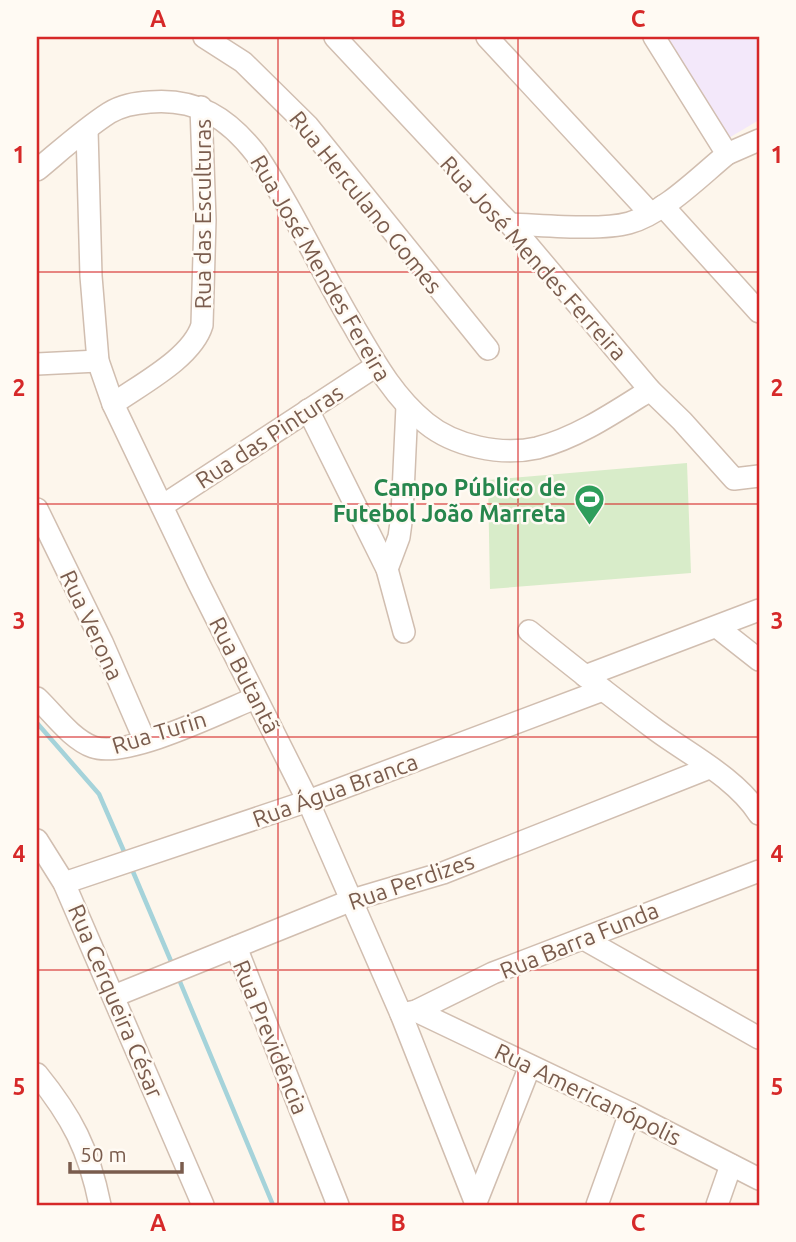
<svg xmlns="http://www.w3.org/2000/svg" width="796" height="1242" viewBox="0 0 796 1242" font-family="Ubuntu,sans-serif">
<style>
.education{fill:#f3e8fa}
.green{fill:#d8ecc9}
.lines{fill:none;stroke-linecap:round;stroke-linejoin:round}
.stream{stroke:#a5d3da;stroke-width:4.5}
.minor-casing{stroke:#d1beb0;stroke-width:24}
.minor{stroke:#fff;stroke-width:21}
.grid{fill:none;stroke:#d62828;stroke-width:2;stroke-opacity:0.55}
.labels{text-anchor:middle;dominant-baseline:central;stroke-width:5;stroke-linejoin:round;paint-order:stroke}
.street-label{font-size:23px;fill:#7a5c4d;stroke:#fffaf3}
.leisure-label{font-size:23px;font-weight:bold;fill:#27864d;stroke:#fffaf3;text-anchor:end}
.neatline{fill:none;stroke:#d62828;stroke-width:2.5}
.grid-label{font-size:23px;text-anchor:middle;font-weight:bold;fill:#d62828}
</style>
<rect width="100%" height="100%" fill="#fdf6ec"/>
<polygon class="education" points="659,37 759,37 759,120 722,142"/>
<polygon class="green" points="687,463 691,573 490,589 488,480"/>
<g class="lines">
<g class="stream">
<polyline points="37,723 99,794 126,856"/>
<polyline points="131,867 173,966"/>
<polyline points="178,977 273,1205"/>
</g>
<defs>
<g id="minor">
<polyline points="204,37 243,62 308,126 488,349"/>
<polyline points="335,37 510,224 650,390 682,421 734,479 759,476"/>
<polyline points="487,37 650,213"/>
<polyline points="87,130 91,276 98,361 113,404 198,582 308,801 401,1014 476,1204"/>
<polyline points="727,154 759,140"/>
<path d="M37,170C60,151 84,129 109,113C122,105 135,103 150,102C197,98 228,118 256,154C293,209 320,269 353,325C374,361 393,396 426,423C454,446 501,456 537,448C577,438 615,412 650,390"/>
<polyline points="663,206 759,312"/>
<path d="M510,224C542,225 600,231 629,223C664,213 699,177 727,154L654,37"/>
<polyline points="37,364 98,361"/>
<path d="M113,404C141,384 192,358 202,325L205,220L201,107"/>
<polyline points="308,410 387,569 404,632"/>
<polyline points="162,506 376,366"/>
<polyline points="37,509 102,642 145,741"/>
<polyline points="387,569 399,537 402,515 407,406"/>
<polyline points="717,627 759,660"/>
<path d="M529,631C571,665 613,698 656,730C690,755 736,778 759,814"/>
<polyline points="585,676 759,610"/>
<path d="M37,698C53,713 71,739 93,747C126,759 221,712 255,698"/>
<polyline points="37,840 64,883 203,1205"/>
<polyline points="64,883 308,801 603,690"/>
<polyline points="584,939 759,1038"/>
<polyline points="236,947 338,1205"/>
<polyline points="114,996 352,900 443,873 709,768"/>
<polyline points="416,1011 630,1113 759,1179"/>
<polyline points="401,1014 416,1011 493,973 759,871"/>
<path d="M37,1074C72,1117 89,1150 100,1205"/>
<polyline points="475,1205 530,1066"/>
<polyline points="597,1205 630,1113"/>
<polyline points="717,1205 731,1165"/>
</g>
</defs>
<use href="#minor" class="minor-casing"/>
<use href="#minor" class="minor"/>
</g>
<path class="grid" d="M278,37V1205M518,37V1205M37,272H759M37,504H759M37,737H759M37,970H759"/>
<defs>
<symbol id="stadium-pin" viewBox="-11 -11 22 30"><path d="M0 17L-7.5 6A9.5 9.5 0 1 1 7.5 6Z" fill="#2e9e5b" stroke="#fffaf3"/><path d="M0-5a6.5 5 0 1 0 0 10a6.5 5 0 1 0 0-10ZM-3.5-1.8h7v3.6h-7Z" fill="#fff"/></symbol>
</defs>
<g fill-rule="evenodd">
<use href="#stadium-pin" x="572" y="482" width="35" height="47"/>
</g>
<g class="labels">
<g class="street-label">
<text transform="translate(366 202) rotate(51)">Rua Herculano Gomes</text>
<text transform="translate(202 214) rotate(-90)">Rua das Esculturas</text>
<text transform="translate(534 258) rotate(48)">Rua José Mendes Ferreira</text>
<text transform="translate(321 268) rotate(60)">Rua José Mendes Fereira</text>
<text transform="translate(269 436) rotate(-33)">Rua das Pinturas</text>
<text transform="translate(92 625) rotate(65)">Rua Verona</text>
<text transform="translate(245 675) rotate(63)">Rua Butantã</text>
<text transform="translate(159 732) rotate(-17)">Rua Turin</text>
<text transform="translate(335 790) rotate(-20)">Rua Água Branca</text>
<text transform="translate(411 881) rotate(-19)">Rua Perdizes</text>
<text transform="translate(579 940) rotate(-22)">Rua Barra Funda</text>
<text transform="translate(116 1001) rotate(67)">Rua Cerqueira César</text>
<text transform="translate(271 1037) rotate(68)">Rua Previdência</text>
<text transform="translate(588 1094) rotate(26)">Rua Americanópolis</text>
</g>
<g class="leisure-label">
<text x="566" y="487">Campo Público de<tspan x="566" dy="26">Futebol João Marreta</tspan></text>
</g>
</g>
<rect width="796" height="1242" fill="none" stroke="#fffaf3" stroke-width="77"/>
<path d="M70 1162v10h112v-10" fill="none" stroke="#7a5c4d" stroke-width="3.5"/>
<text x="80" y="1162" font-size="21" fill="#7a5c4d" stroke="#fffaf3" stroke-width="5" paint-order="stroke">50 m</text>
<rect x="38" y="38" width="720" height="1166" class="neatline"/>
<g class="grid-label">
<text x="158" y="27">A</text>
<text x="398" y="27">B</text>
<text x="638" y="27">C</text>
<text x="19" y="163">1</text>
<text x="777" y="163">1</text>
<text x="19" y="396">2</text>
<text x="777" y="396">2</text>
<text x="19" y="629">3</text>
<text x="777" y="629">3</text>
<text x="19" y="862">4</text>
<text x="777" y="862">4</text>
<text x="19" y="1095">5</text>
<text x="777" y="1095">5</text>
<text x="158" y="1231">A</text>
<text x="398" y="1231">B</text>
<text x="638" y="1231">C</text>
</g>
</svg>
